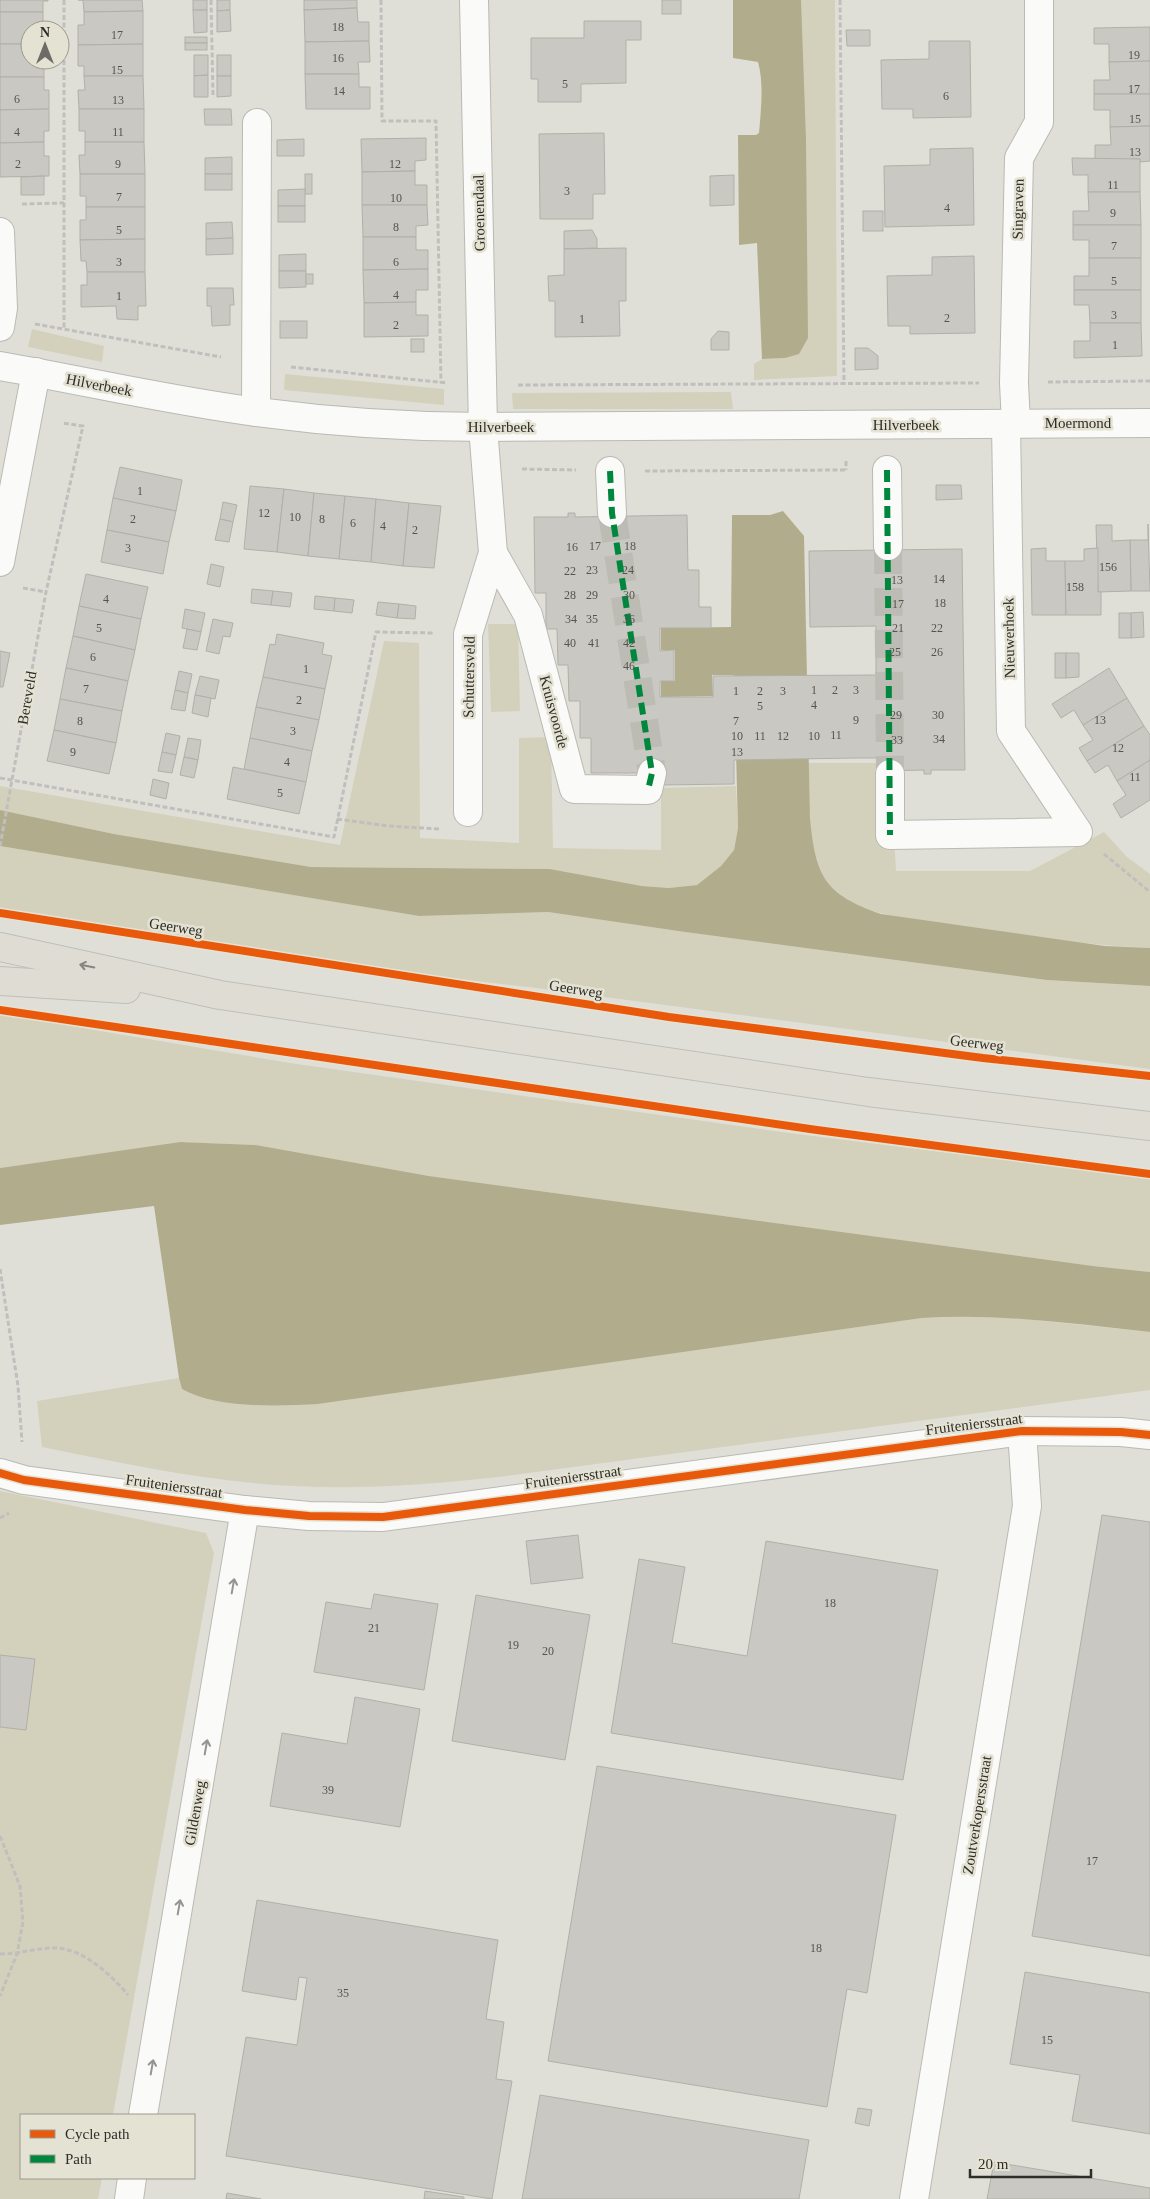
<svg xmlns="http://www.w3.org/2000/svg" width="1150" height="2199" viewBox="0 0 1150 2199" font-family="'Times New Roman',serif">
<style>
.green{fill:#d3d1bc}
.water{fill:#b1ad8c}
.building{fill:#c9c8c2;stroke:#b0b0a9}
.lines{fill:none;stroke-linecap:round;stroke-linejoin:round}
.minor-tunnel{stroke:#bcbbb4;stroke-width:28;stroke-dasharray:28 14;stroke-linecap:butt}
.minor-casing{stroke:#bab9b3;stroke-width:30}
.major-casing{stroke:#bebeba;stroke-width:30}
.path{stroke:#c0bfbd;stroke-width:3;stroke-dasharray:5 2.5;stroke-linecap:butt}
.minor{stroke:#fafaf9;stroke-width:28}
.major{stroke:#dfddd3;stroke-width:28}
.quiet{stroke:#00873e;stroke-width:6;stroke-dasharray:12 6;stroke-linecap:butt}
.cycleway-casing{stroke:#e4e2d3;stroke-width:11}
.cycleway{stroke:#e8590c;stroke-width:8}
.oneway{stroke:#86857e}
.oneway2{stroke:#949490}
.labels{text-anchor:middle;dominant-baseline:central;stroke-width:5;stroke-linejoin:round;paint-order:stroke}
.number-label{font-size:12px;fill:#55544e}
.street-label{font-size:15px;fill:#2e2d28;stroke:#e4e2d3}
</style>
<rect width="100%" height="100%" fill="#e0dfd7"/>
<g class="green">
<polygon points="801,0 835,0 837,376 754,380 754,364 762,359 785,358"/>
<polygon points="32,329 104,346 102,362 28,347"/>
<polygon points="285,374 444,389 444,405 284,390"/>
<polygon points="731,392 733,409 513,409 512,393"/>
<polygon points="488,624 518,624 520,711 491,712"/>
<polygon points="384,641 419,643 420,838 519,843 519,738 551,737 553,848 661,850 661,788 736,786 738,828 734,850 721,866 697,885 669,888 642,886 550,869 311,867 114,834 0,810 0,786 340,845"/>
<path d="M808,763H883L892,799L896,871H1030L1104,832L1127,857L1150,874V948C1091,946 1032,936 973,927C943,923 910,921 880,913C864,909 834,895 825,881C807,854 809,795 808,763Z"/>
<polygon points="0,846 419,916 548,912 685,932 1047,980 1150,986 1150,1069 536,988 344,965 0,908"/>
<polygon points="0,1014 290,1063 781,1132 1150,1178 1150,1272 1093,1266 429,1176 256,1145 180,1142 0,1168"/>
<path d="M959,1316L1007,1317L1150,1332V1390L499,1477C431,1484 363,1490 294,1486C209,1482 125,1464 42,1447L37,1401L179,1378L182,1389L318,1404L922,1318Z"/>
<polygon points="0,1491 206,1533 214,1553 113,2115 21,2115 21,2178 102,2178 98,2199 0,2199"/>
</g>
<g class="water">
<path d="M733,0H801L806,139L808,338L799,354L785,358L762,359L757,243L739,245L738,135H756L759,133C761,110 764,83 758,62L733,58Z"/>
<path d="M783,511L804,536L810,819C816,877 824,894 881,914L1105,946L1150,948V986L1047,980L685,932L548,912L419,916L0,846V810L114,834L311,867L550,869L642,886L669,888L697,885L721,866L734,850L738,828L734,675H712L713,696L661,697V681H675V650H661V628L731,627L732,515H770Z"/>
<path d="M180,1142L256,1145L429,1176L1093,1266L1150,1272V1332C1074,1324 999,1313 922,1318L318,1404C278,1406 217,1409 182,1389L179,1378L154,1206L0,1225V1168Z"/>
</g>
<g class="building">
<polygon points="0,0 48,0 48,1 43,1 43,12 0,12"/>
<polygon points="78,0 142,0 143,11 84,12 83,0"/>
<rect x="193" y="0" width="14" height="10"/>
<polygon points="217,0 230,0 230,10 217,11"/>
<polygon points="304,0 357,0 357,8 304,10"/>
<rect x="662" y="0" width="19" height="14"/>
<polygon points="357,8 358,22 369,22 369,41 305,42 304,10"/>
<polygon points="193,10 207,10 207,32 194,33"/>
<polygon points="230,10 231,31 217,32 217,11"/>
<polygon points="143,11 143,44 78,45 78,25 84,25 84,12"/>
<polygon points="0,12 43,12 43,25 48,25 48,30 30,30 30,44 0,44"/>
<polygon points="584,21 641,21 641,40 626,40 626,83 581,84 581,102 538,102 538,79 531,79 531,38 584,38"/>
<polygon points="1150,27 1150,61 1109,62 1109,44 1094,44 1094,28"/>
<polygon points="846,30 870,30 870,46 847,46"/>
<rect x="185" y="37" width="22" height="6"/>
<polygon points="369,41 370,62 358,62 359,74 305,74 305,42"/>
<polygon points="929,41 970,41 971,117 913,118 913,109 882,109 881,60 929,59"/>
<rect x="185" y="43" width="22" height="7"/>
<polygon points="0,44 30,44 30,60 48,60 49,66 44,66 44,77 0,77"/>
<polygon points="143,44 143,76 84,76 84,66 78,66 78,45"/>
<polygon points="194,55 208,55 208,75 194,76"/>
<rect x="217" y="55" width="14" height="21"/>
<polygon points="1150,61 1150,94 1094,94 1094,80 1110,80 1109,62"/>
<polygon points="305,74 359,74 359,87 370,87 370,109 306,109"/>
<polygon points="208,75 208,97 194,97 194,76"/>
<polygon points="84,76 143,76 144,109 79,109 78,90 85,90"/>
<polygon points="217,76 231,76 231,96 217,97"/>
<polygon points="0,77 44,77 44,90 49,90 49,109 0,110"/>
<polygon points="1094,94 1150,94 1150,126 1110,127 1110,110 1094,110"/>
<polygon points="49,109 49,131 44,131 44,142 0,143 0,110"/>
<polygon points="79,109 144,109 144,142 85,142 85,131 79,131"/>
<polygon points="204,109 231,109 232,125 205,125"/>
<polygon points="1150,126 1150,161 1140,162 1140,159 1095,160 1095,145 1111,145 1110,127"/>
<polygon points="604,133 605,194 593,194 593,219 540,219 539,134"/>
<polygon points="426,138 426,160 415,161 415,171 362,172 361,139"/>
<polygon points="304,139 304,156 277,156 277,140"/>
<polygon points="44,142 44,156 49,156 49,176 0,177 0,143"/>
<polygon points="85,142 144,142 145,174 80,174 79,155 85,155"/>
<polygon points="973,148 974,225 885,227 884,166 930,165 930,149"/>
<polygon points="232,157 232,174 205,174 205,158"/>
<polygon points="1072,158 1140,159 1140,192 1088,192 1088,175 1073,175"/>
<polygon points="415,171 415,185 427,185 427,205 362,205 362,172"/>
<polygon points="80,174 145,174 145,207 86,207 86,196 80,196"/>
<rect x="205" y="174" width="27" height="16"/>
<rect x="305" y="174" width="7" height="20"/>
<polygon points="734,175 734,205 710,206 710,176"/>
<polygon points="44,176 44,195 21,195 21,177"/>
<polygon points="305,189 305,206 278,206 278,190"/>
<polygon points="1088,192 1140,192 1141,225 1073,225 1073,211 1089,211"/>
<polygon points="362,205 427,205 428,225 416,226 416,237 363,237"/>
<rect x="278" y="206" width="27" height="16"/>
<polygon points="86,207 145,207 145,239 80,240 80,220 86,220"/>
<rect x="863" y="211" width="20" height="20"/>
<polygon points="232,222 233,238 206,239 206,223"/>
<polygon points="1073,225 1141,225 1141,258 1089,258 1089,240 1073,240"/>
<polygon points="592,230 597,239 597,248 564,249 564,231"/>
<polygon points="363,237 416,237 416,250 428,250 428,269 363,270"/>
<polygon points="233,238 233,254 206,255 206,239"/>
<polygon points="145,239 145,272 87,272 86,261 81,261 80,240"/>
<polygon points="626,248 626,301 619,301 620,336 555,337 555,301 549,301 548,276 564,275 564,249"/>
<polygon points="306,254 306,271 279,271 279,255"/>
<polygon points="974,256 975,333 910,334 910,326 888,326 887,276 932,275 932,257"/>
<polygon points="1089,258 1141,258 1141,290 1074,290 1074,276 1089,276"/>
<polygon points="428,269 428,290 416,290 416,302 364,303 363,270"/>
<polygon points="279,271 306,271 306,287 279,288"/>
<polygon points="87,272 145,272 146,306 138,306 138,320 117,319 116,306 81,307 81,285 87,285"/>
<rect x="306" y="274" width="7" height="10"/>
<polygon points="207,288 233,288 234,305 230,305 230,325 212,326 211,306 207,306"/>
<polygon points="1074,290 1141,290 1141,323 1090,323 1089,305 1074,305"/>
<polygon points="416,302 416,315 428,315 428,336 364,337 364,303"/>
<rect x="280" y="321" width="27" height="17"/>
<polygon points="1090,323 1141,323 1142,356 1074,358 1074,341 1090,341"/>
<polygon points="718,331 729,332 729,350 711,350 711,339"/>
<rect x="411" y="339" width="13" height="13"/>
<polygon points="855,348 868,348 878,356 878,369 855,370"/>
<polygon points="120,467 182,480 176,511 113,498"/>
<polygon points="936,485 961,485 962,499 936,500"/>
<polygon points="250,486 284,489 277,552 244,549"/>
<polygon points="284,489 314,493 308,556 277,552"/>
<polygon points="314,493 345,496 339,559 308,556"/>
<polygon points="345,496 376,499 371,562 339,559"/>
<polygon points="113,498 176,511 169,542 107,530"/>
<polygon points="376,499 409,503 403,566 371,562"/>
<polygon points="223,502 237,505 233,522 220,519"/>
<polygon points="409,503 441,506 434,568 403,566"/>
<polygon points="568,513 575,513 575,517 687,515 688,570 699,570 699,607 711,607 711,628 660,628 660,651 674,650 674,681 660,681 660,697 713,697 713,676 876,675 876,626 810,627 809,551 962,549 965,770 931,770 931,774 924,774 924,770 878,771 878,758 856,758 734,760 734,784 659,785 659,773 591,773 591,738 580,738 580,701 569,701 568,665 558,665 557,629 546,629 546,593 535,593 534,517 568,517"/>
<polygon points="220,519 233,522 229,542 215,540"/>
<polygon points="1148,524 1150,591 1131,591 1130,540 1148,540"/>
<polygon points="1096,525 1112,525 1112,541 1130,540 1131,591 1098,592"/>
<polygon points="107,530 169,542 163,574 101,562"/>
<polygon points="1046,548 1046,561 1065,561 1066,615 1032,615 1031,549"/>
<polygon points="1098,548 1098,592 1101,592 1101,615 1066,615 1065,561 1084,561 1084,549"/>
<polygon points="211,564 224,567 220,587 207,584"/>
<polygon points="86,574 148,587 141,619 79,606"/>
<polygon points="252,589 273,591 271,605 251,603"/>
<polygon points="273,591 292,593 290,607 271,605"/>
<polygon points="315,596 335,598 334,611 314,609"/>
<polygon points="335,598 354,600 352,613 334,611"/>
<polygon points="378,602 399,604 397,618 376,615"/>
<polygon points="399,604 416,606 415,619 397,618"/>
<polygon points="79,606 141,619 135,650 73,636"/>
<polygon points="185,609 205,613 201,632 182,628"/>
<polygon points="1143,612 1144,637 1131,638 1131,613"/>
<rect x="1119" y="613" width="12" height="25"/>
<polygon points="213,619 233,623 230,637 223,636 219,654 206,651"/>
<polygon points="187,629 201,632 197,650 183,648"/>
<polygon points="277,634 324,643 322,654 332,656 325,689 263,677 270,644 275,645"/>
<polygon points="73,636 135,650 128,681 66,668"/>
<polygon points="0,651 10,653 3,687 0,687"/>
<rect x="1055" y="653" width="11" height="25"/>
<polygon points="1066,653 1079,653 1079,677 1066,678"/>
<polygon points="66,668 128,681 122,711 60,699"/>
<polygon points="1109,668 1127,698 1083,725 1074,710 1061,718 1052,704"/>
<polygon points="179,671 192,674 188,693 175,690"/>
<polygon points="200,676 219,680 215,699 195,695"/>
<polygon points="263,677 325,689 319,720 256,707"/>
<polygon points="175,690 188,693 185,711 171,709"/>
<polygon points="195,695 211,698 208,717 192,713"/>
<polygon points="1127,698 1144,726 1087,761 1079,748 1093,740 1083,725"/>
<polygon points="60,699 122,711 116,743 54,730"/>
<polygon points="256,707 319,720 312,751 250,738"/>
<polygon points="1144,726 1150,735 1150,760 1117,781 1108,765 1095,773 1087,761"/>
<polygon points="54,730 116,743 109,774 47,761"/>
<polygon points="166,733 180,736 176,755 162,752"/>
<polygon points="188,738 201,740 198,760 184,757"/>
<polygon points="250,738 312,751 306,782 244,769"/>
<polygon points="162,752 176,755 172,773 158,771"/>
<polygon points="184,757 198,760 194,778 180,775"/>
<polygon points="1150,760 1150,800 1121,818 1113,804 1126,795 1117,781"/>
<polygon points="233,767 306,782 299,814 227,799"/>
<polygon points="153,779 169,783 166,799 150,795"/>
<polygon points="1102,1515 1150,1522 1150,1956 1032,1936"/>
<polygon points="578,1535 583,1578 531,1584 526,1541"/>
<polygon points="766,1541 938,1570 903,1780 611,1733 639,1559 685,1567 672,1643 747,1656"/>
<polygon points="374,1594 438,1604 424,1690 314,1672 326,1602 371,1609"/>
<polygon points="476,1595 590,1615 565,1760 452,1741"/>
<polygon points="0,1655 35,1659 26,1730 0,1727"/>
<polygon points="355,1697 420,1709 400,1827 270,1806 282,1733 347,1744"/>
<polygon points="597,1766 896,1815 867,1993 847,1989 827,2107 548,2061"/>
<polygon points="257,1900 498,1940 486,2019 504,2022 496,2079 512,2081 492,2199 226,2156 246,2037 297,2045 307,1978 299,1977 296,2000 242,1991"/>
<polygon points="1025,1972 1150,1993 1150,2134 1072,2121 1080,2075 1010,2064"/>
<polygon points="540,2095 809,2140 799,2199 522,2199"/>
<polygon points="858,2108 872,2110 869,2126 855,2123"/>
<polygon points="994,2162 1150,2188 1150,2199 987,2199"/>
<polygon points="425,2191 464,2197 464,2199 424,2199"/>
<polygon points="227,2193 261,2199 226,2199"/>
</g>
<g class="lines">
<g class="minor-tunnel">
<polyline points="612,513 652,773"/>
<polyline points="888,546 890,774"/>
</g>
<defs>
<g id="minor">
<polyline points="0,232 3,308 0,327"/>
<path d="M0,366C86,381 171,401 257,412C332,422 407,427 483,427L1150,423"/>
<polyline points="256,412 257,123"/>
<polyline points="1016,423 1014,383 1019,158 1039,122 1039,0"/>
<polyline points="887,470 888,546"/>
<polyline points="610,471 612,513"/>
<polyline points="493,553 528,615 574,789 648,790 652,773"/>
<polyline points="0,562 36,372"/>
<polyline points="890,774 890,835 1078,832 1011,731 1006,424"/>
<polyline points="468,812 468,634 493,553 483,427 474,0"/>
<polyline points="0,1473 24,1480 245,1510 309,1516 383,1517 1022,1431 1121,1432 1150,1435"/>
<polyline points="143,2115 245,1510"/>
<polyline points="129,2199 132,2178"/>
<polyline points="914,2199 1027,1506 1022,1431"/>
</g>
<g id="major">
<polyline points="0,947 220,995 868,1092 1150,1126"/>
<polyline points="0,981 126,989"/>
</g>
</defs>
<use href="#minor" class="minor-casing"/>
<use href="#major" class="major-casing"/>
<g class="path">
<polyline points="64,0 64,329"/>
<polyline points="211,0 213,96"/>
<polyline points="381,0 382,121 436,121 441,383"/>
<polyline points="840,0 844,384"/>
<polyline points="22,204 64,203"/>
<polyline points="35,324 221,357"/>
<polyline points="291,367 447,383"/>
<polyline points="1048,382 1150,381"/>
<polyline points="518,385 979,383"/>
<polyline points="846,461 846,470"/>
<polyline points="522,469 576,470"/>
<polyline points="645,471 846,470"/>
<polyline points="23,588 46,592"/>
<polyline points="0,778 334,837 376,632 433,633"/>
<polyline points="337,819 389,826 439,829"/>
<polyline points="0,846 46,592 83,426 62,423"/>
<polyline points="1104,854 1150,892"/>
<polyline points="0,1269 18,1386 22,1442"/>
<polyline points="0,1518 9,1513"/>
<polyline points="0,1836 20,1886 23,1922 17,1954 0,1996"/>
<path d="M0,1954C18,1954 36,1948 54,1948C83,1948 110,1974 128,1995"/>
</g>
<use href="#minor" class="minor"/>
<use href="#major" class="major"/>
<g class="quiet">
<polyline points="887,470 890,835"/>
<polyline points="610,471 612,513 652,773 648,790"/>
</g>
<defs>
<g id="cycleway">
<polyline points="0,913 669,1017 983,1058 1150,1076"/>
<polyline points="0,1010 817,1130 1150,1174"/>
<polyline points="0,1473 24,1480 245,1510 309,1516 383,1517 1022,1431 1121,1432 1150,1435"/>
</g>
</defs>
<use href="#cycleway" class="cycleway-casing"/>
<use href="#cycleway" class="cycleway"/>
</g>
<defs><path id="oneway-shaft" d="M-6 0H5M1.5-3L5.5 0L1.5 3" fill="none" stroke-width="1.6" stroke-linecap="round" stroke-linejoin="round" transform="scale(1.25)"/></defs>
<use class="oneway" href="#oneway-shaft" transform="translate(87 966) rotate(-168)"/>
<g class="oneway2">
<use href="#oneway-shaft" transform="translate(233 1586) rotate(-80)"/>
<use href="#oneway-shaft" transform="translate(206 1747) rotate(-80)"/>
<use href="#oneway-shaft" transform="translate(179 1907) rotate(-80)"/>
<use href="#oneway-shaft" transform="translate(152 2067) rotate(-80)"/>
</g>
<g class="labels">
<g class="number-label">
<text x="338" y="27">18</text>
<text x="117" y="35">17</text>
<text x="1134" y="55">19</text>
<text x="338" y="58">16</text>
<text x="117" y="70">15</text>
<text x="565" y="84">5</text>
<text x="1134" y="89">17</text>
<text x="339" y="91">14</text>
<text x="946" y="96">6</text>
<text x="17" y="99">6</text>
<text x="118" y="100">13</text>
<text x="1135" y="119">15</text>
<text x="17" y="132">4</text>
<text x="118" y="132">11</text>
<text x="1135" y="152">13</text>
<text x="18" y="164">2</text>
<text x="118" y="164">9</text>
<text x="395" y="164">12</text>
<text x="1113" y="185">11</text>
<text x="567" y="191">3</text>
<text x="119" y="197">7</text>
<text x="396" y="198">10</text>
<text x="947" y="208">4</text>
<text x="1113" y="213">9</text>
<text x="396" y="227">8</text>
<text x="119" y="230">5</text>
<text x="1114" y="246">7</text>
<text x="119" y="262">3</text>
<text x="396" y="262">6</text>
<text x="1114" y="281">5</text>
<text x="396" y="295">4</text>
<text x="119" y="296">1</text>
<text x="1114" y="315">3</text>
<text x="947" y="318">2</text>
<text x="582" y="319">1</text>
<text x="396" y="325">2</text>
<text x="1115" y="345">1</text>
<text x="140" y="491">1</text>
<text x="264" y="513">12</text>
<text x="295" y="517">10</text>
<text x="133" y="519">2</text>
<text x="322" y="519">8</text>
<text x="353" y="523">6</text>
<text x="383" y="526">4</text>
<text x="415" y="530">2</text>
<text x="595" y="546">17</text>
<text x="630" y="546">18</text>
<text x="572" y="547">16</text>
<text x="128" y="548">3</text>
<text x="1108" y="567">156</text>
<text x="592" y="570">23</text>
<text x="628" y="570">24</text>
<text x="570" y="571">22</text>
<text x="939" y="579">14</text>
<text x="897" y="580">13</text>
<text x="1075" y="587">158</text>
<text x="570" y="595">28</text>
<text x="592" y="595">29</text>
<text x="629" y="595">30</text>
<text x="106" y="599">4</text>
<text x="940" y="603">18</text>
<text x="898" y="604">17</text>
<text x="571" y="619">34</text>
<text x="592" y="619">35</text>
<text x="629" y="619">36</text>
<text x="99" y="628">5</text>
<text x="898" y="628">21</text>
<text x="937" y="628">22</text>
<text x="570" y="643">40</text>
<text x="594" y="643">41</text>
<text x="629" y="643">42</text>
<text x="895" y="652">25</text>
<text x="937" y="652">26</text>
<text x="93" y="657">6</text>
<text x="629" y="666">46</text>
<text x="306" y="669">1</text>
<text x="86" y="689">7</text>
<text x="814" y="690">1</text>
<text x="835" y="690">2</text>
<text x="856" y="690">3</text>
<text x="736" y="691">1</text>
<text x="760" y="691">2</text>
<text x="783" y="691">3</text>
<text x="299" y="700">2</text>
<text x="814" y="705">4</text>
<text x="760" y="706">5</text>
<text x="896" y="715">29</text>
<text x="938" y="715">30</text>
<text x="856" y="720">9</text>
<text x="1100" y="720">13</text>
<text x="80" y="721">8</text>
<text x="736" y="721">7</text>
<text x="293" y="731">3</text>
<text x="836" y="735">11</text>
<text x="737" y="736">10</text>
<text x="760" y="736">11</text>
<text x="783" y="736">12</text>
<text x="814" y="736">10</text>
<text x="939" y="739">34</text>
<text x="897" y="740">33</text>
<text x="1118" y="748">12</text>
<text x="73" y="752">9</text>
<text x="737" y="752">13</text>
<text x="287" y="762">4</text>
<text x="1135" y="777">11</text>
<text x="280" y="793">5</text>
<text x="830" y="1603">18</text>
<text x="374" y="1628">21</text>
<text x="513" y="1645">19</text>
<text x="548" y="1651">20</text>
<text x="328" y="1790">39</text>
<text x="1092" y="1861">17</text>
<text x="816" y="1948">18</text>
<text x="343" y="1993">35</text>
<text x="1047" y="2040">15</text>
</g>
<g class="street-label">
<text transform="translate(1018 209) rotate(-89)">Singraven</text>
<text transform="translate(479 213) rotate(-91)">Groenendaal</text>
<text transform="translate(99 385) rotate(11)">Hilverbeek</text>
<text x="1078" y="423">Moermond</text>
<text x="906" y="425">Hilverbeek</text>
<text x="501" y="427">Hilverbeek</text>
<text transform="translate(1009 638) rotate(-91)">Nieuwerhoek</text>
<text transform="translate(469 677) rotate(-89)">Schuttersveld</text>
<text transform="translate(27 698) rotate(-80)">Bereveld</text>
<text transform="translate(554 712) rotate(75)">Kruisvoorde</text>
<text transform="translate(176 927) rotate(9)">Geerweg</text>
<text transform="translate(576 989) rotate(9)">Geerweg</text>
<text transform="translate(977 1043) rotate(7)">Geerweg</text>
<text transform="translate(974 1424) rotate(-7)">Fruiteniersstraat</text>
<text transform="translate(573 1477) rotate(-8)">Fruiteniersstraat</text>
<text transform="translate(174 1486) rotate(8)">Fruiteniersstraat</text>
<text transform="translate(195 1813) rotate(-80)">Gildenweg</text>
<text transform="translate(977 1815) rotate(-81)">Zoutverkopersstraat</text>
</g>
</g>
<rect x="20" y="2114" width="175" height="65" fill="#e4e2d3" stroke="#9b9a8f"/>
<rect x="30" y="2130" width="25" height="8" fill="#e8590c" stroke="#9b9a8f"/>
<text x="65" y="2139" font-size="15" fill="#2e2d28">Cycle path</text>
<rect x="30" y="2155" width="25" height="8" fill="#00873e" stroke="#9b9a8f"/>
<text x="65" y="2164" font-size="15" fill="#2e2d28">Path</text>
<g transform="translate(45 45)"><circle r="24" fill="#e4e2d3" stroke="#9b9a8f"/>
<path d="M0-4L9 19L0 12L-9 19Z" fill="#6c6b65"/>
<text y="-8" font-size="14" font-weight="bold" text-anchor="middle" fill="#2e2d28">N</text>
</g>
<path d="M970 2169v8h121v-8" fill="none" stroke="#2e2d28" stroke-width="2.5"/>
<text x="978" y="2169" font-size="15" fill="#2e2d28" stroke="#e4e2d3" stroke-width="4" paint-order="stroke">20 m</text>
</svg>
